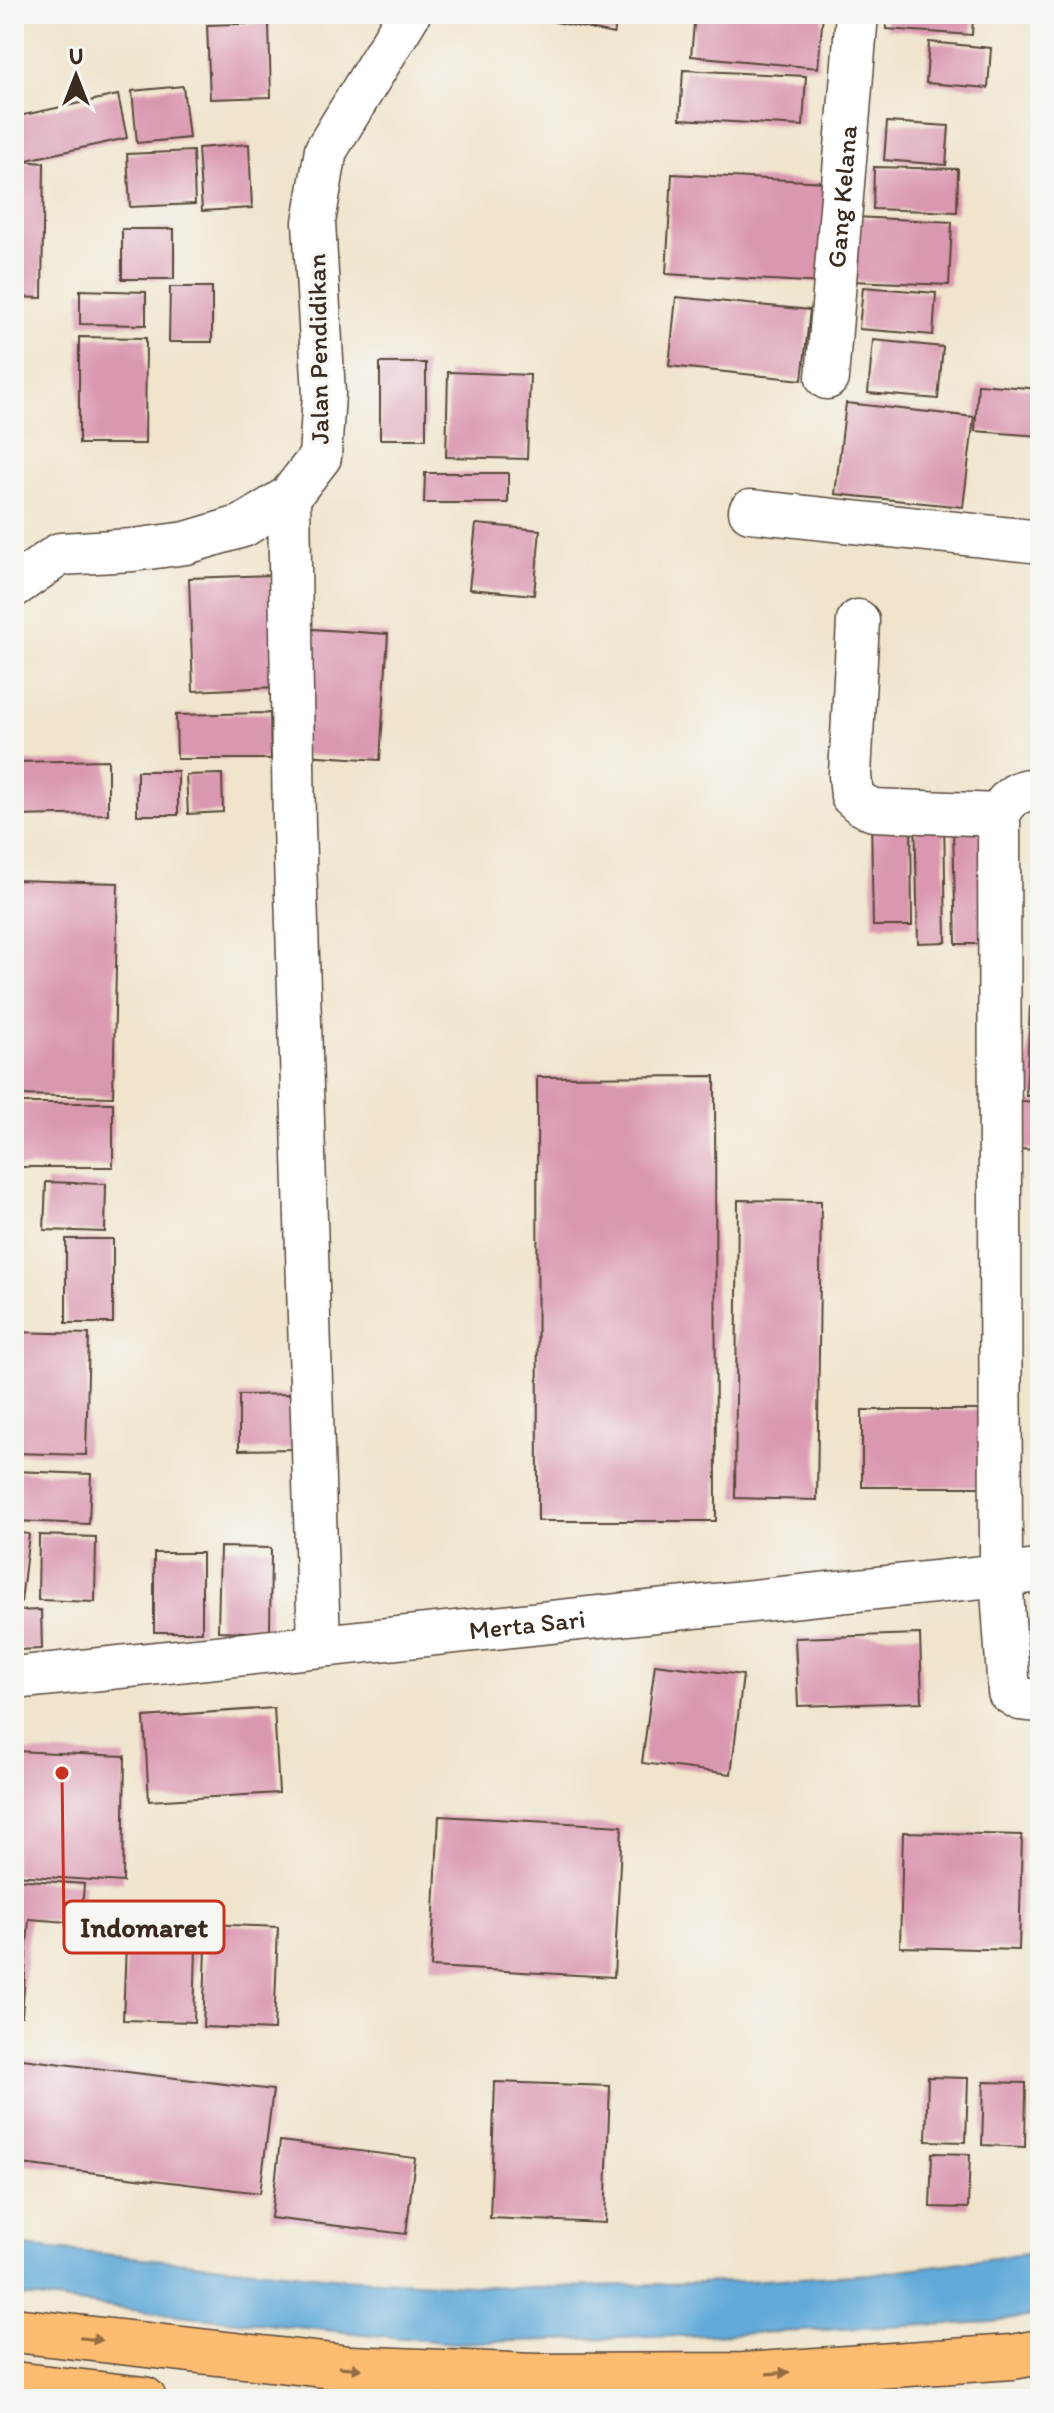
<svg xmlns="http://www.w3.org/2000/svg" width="1054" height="2413" viewBox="0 0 1054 2413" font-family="Itim,sans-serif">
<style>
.water{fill:#62aad9;stroke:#4e6a7c;stroke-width:2}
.building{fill:#da97b0}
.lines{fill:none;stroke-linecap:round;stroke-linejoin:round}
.minor-casing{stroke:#564638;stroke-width:45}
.highway-casing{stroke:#564638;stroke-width:47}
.minor{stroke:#fff;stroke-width:42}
.highway{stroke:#fdbc70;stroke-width:44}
.oneway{fill:#926c43}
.labels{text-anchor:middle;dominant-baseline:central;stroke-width:7;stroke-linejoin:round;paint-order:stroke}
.street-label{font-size:26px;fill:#3b2a1e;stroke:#f6f6f2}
.leader{fill:none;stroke:#c8321e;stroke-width:3}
.callout-dot{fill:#c8321e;stroke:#f6f6f2;stroke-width:3}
.callout{fill:#f6f6f2;stroke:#c8321e;stroke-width:3}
.callout-label{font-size:28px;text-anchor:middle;font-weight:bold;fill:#3b2a1e}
</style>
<rect width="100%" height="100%" fill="#f6f6f2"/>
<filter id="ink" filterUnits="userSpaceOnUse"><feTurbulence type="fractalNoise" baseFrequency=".0125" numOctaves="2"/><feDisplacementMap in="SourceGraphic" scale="16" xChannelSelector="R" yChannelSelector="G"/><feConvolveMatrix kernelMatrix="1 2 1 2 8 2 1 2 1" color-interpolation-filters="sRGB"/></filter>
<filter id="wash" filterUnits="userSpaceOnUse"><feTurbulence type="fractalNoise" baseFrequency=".006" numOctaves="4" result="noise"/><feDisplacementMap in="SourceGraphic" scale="32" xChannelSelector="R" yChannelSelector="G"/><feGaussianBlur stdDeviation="1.8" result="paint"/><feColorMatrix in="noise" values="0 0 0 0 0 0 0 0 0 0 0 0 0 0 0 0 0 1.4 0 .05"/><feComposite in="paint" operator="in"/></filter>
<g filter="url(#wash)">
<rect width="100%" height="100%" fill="#f0e4cc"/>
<polygon class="water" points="14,2245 343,2278 526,2288 729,2282 869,2274 1040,2252 1040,2315 994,2322 711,2335 452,2343 149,2312 14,2295"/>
<g id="blocks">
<g class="building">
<polygon points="517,14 618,14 614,34"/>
<polygon points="695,14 823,14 818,68 691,56"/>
<polygon points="886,14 973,14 972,35 886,29"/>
<polygon points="269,23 271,97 210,99 207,25"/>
<polygon points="929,42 991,48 988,88 926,83"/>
<polygon points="683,70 806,76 803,126 680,119"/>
<polygon points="183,86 189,138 137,143 132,91"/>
<polygon points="118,95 127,138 22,161 44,163 42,298 14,297 14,117"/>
<polygon points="887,122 949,126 946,165 884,160"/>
<polygon points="249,144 252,208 202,211 198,148"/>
<polygon points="193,151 195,204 130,207 127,154"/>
<polygon points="874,167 958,169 957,212 873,209"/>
<polygon points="672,174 828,182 823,283 666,274"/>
<polygon points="855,217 952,222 949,285 852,281"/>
<rect x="122" y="229" width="52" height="50"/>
<polygon points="170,287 212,287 212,342 169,342"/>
<polygon points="863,287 936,293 933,335 859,329"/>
<polygon points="80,290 146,292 146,325 80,324"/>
<polygon points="676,297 810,310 802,380 669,366"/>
<polygon points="79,337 146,338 145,444 79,444"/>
<polygon points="873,340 943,347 938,399 868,393"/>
<rect x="380" y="363" width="46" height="76"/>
<polygon points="448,372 530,375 527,459 446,457"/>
<polygon points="978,384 1040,389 1040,436 975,431"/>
<polygon points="846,403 974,417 963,507 835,494"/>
<polygon points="425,473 508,473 508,503 424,503"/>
<polygon points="476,524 540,530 534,595 469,589"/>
<polygon points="271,575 276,687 193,691 189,578"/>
<polygon points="312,629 388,634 380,760 304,755"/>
<polygon points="270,713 271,759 177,759 176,715"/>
<polygon points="108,760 108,814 14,816 14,762"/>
<rect x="137" y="771" width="41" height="44"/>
<polygon points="222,774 223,812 188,814 186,775"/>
<polygon points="911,812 912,926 873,926 871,818"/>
<polygon points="944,814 946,942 918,943 915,815"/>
<polygon points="982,827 985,944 956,944 953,828"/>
<polygon points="14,880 118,883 113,1097 14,1095"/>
<polygon points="1030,1007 1040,1007 1040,1096 1026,1096"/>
<polygon points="715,1076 716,1521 538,1521 537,1077"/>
<polygon points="1020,1101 1040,1102 1040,1150 1017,1149"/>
<rect x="14" y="1103" width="99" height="64"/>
<polygon points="46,1182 106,1184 105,1232 44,1230"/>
<polygon points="738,1200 821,1201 817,1500 735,1498"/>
<rect x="66" y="1239" width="47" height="84"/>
<polygon points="14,1332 89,1334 86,1455 14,1453"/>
<polygon points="291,1394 292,1449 239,1450 239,1395"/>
<rect x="862" y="1410" width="127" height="77"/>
<polygon points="14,1471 91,1474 89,1524 14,1521"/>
<polygon points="14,1532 29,1534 21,1602 14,1601"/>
<polygon points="39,1535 96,1537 95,1602 38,1600"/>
<polygon points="220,1547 271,1548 270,1633 218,1631"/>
<rect x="154" y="1553" width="48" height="79"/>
<polygon points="41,1610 42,1649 14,1650 14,1611"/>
<polygon points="920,1634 922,1702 798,1706 795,1638"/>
<polygon points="655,1664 743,1675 731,1774 642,1763"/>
<polygon points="274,1708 279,1793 149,1801 144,1717"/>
<polygon points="14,1751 125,1756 123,1882 14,1875"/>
<polygon points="439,1816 622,1826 614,1977 431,1967"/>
<polygon points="903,1832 1022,1835 1019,1950 900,1947"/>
<polygon points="14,1879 84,1884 81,1923 29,1919 22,2016 14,2015"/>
<polygon points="207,1924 278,1927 274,2030 203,2027"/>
<polygon points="126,1944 196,1947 194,2022 123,2020"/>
<polygon points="14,2058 273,2090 260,2193 14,2163"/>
<polygon points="928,2077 968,2078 966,2142 926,2141"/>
<polygon points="495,2082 610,2086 605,2223 490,2218"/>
<polygon points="984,2082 1026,2083 1025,2147 982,2145"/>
<polygon points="280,2141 415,2158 406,2234 271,2218"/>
<polygon points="932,2153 970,2154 968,2208 930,2207"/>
</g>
</g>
</g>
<g filter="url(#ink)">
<use href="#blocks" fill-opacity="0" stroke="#564638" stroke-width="2"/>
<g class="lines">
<defs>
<g id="minor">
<path id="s1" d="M827,378L857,14"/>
<polyline points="289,497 294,826 319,1645"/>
<polyline points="750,511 1040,542"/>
<polyline points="14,586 60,554 133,550 186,543 243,526 289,497 320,457 324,394 314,222 326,150 409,14"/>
<polyline points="858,621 850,775 852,796 861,804 873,810 999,815"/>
<path d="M1040,789C1019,789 1008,796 999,815L1001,1576L1009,1692L1020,1699L1040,1701"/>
<path id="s2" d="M14,1678L1040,1571"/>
</g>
<g id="highway">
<polyline points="14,2330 350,2368 534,2376 743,2375 1012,2357 1040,2352"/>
<polyline points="14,2384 144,2399"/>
</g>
</defs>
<use href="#minor" class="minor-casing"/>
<use href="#highway" class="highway-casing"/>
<use href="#minor" class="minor"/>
<use href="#highway" class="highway"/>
</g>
<defs><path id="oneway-solid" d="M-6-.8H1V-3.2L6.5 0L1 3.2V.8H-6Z" transform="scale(2)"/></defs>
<g class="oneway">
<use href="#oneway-solid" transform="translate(91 2339) rotate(7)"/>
<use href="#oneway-solid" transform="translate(350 2368) rotate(5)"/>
<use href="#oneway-solid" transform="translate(778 2373) rotate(-4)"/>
</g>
</g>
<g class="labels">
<g class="street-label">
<text stroke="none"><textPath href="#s1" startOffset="182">Gang Kelana</textPath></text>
<text transform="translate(318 349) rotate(-91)">Jalan Pendidikan</text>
<text stroke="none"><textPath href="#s2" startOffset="516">Merta Sari</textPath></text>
</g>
</g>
<path class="leader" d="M62 1773L64 1927"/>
<circle class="callout-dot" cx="62" cy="1773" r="8"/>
<rect class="callout" x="64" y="1901" width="160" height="52" rx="8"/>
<g class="callout-label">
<text x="144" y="1937">Indomaret</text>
</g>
<rect width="1054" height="2413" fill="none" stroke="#f6f6f2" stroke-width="48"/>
<g transform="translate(76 76)" stroke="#f6f6f2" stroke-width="6" paint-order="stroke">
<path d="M0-6L14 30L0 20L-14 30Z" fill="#3b2a1e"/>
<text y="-12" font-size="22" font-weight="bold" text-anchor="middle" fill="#3b2a1e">U</text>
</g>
</svg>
